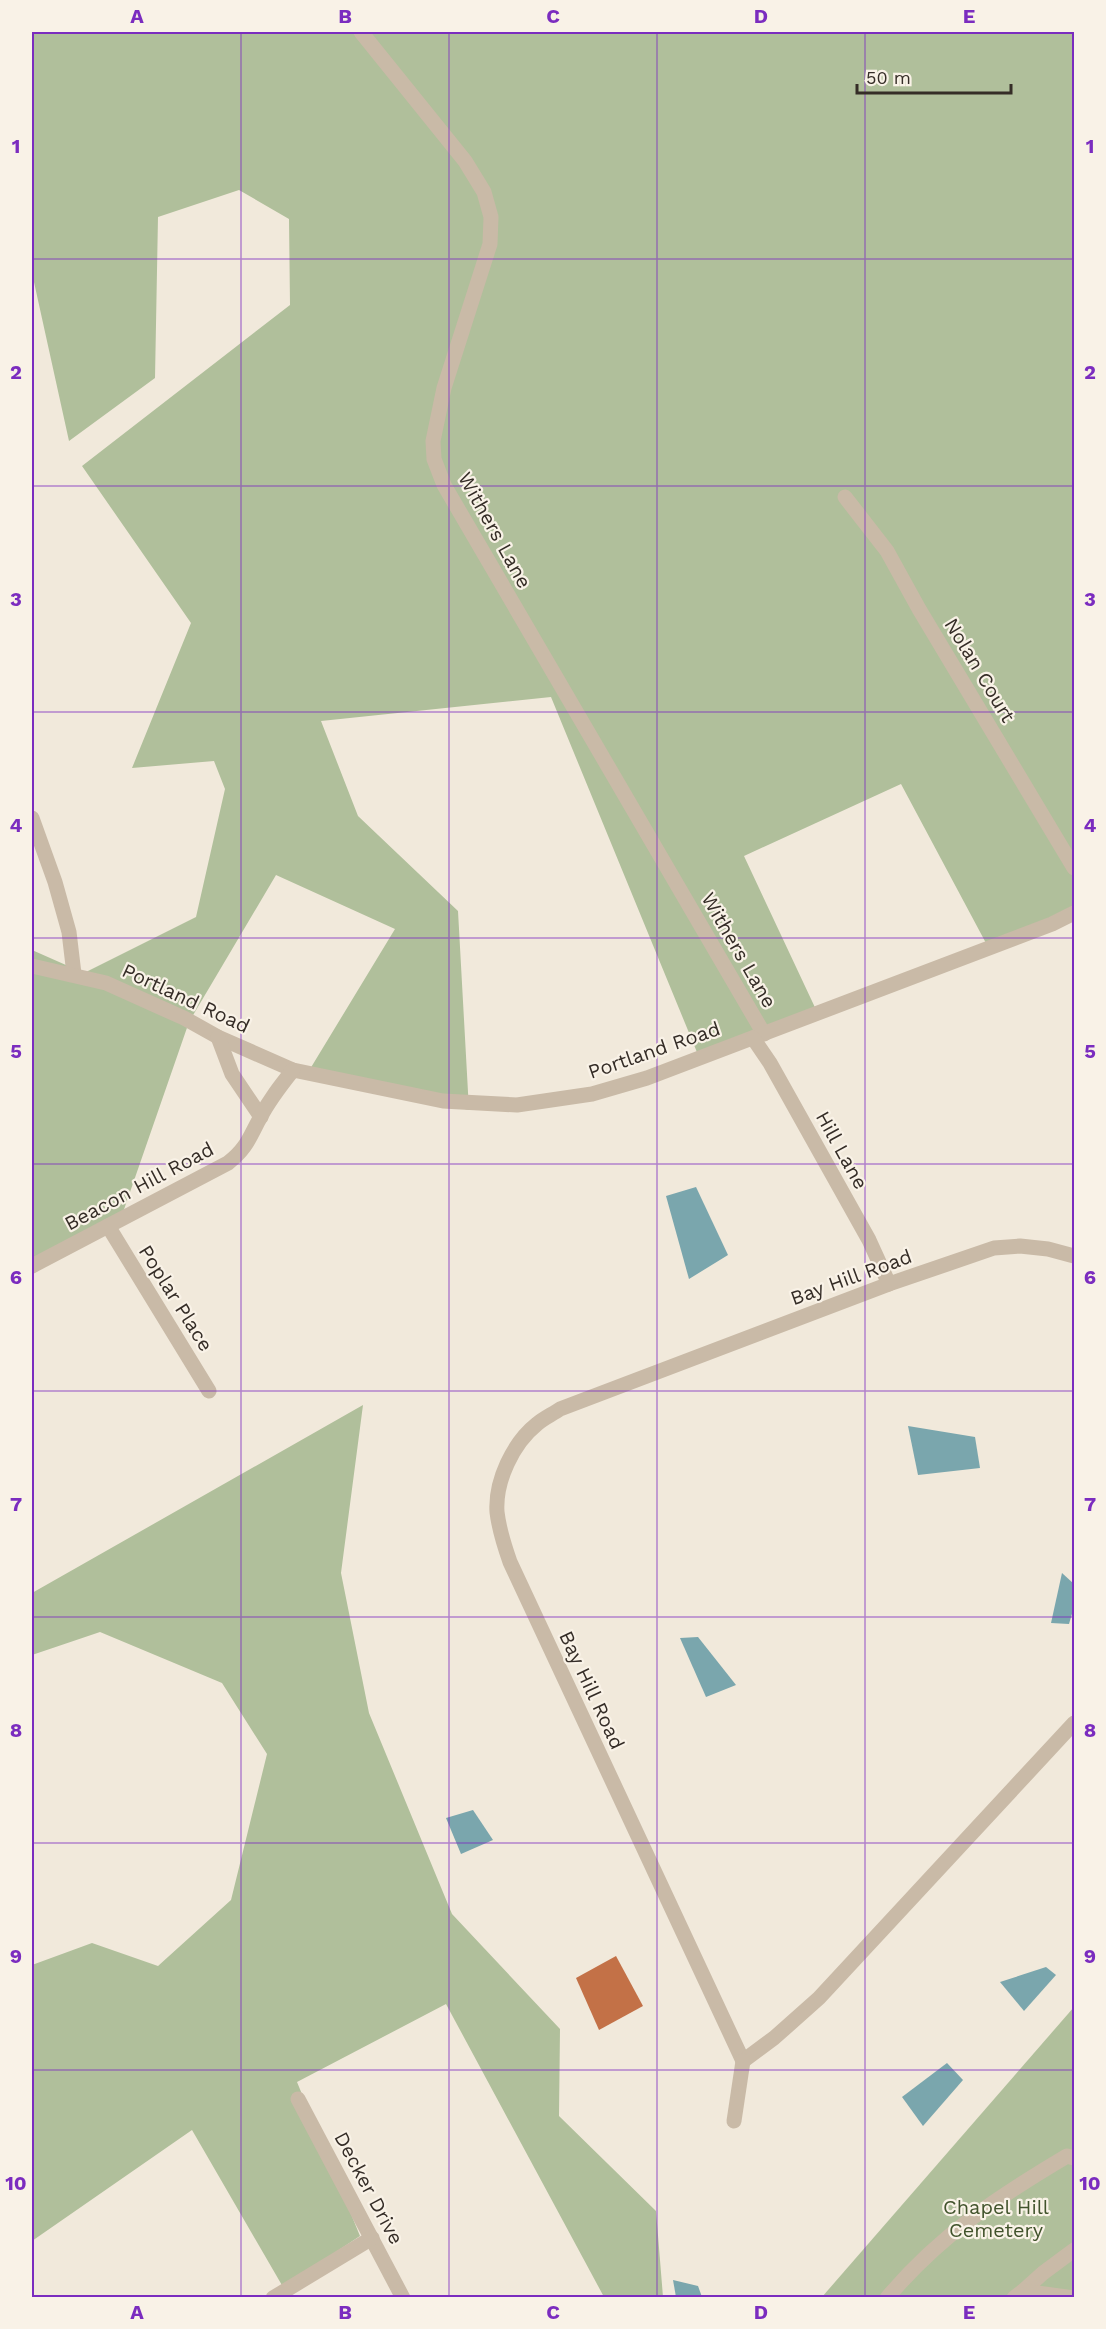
<svg xmlns="http://www.w3.org/2000/svg" width="1106" height="2329" viewBox="0 0 1106 2329" font-family="'Work Sans',sans-serif">
<style>
.green{fill:#b0bf9b}
.water{fill:#7aa6ad}
.building{fill:#c37147}
.lines{fill:none;stroke-linecap:round;stroke-linejoin:round}
.minor{stroke:#c9baa7;stroke-width:15}
.grid{fill:none;stroke:#7b2cbf;stroke-width:1.5;stroke-opacity:0.55}
.labels{text-anchor:middle;dominant-baseline:central;stroke-width:4.5;stroke-linejoin:round;paint-order:stroke}
.street-label{font-size:20px;fill:#352d27;stroke:#f9f2e7}
.park-label{font-size:20px;fill:#41532c;stroke:#f9f2e7}
.neatline{fill:none;stroke:#7b2cbf;stroke-width:2}
.grid-label{font-size:20px;text-anchor:middle;font-weight:bold;fill:#7b2cbf}
</style>
<rect width="100%" height="100%" fill="#f1e9db"/>
<g class="green">
<polygon points="32,32 1074,32 1074,913 987,945 901,784 744,856 819,1016 701,1062 551,697 321,721 358,816 458,911 469,1110 307,1074 395,929 276,875 189,1022 121,1218 32,1261 32,950 84,973 196,917 225,789 214,761 132,768 191,623 82,466 290,305 289,219 239,190 158,217 155,378 69,441 32,273"/>
<polygon points="363,1405 341,1573 369,1713 452,1914 560,2029 559,2116 656,2211 663,2297 604,2297 446,2004 297,2082 360,2236 283,2287 192,2130 32,2241 32,1965 92,1943 158,1966 231,1900 267,1754 222,1683 100,1632 32,1655 32,1593"/>
<polygon points="1074,2007 1074,2297 822,2297"/>
</g>
<g class="water">
<polygon points="696,1187 728,1255 689,1279 666,1196"/>
<polygon points="908,1426 975,1437 980,1468 918,1475"/>
<polygon points="1062,1573 1074,1584 1074,1607 1069,1624 1051,1623"/>
<polygon points="698,1637 736,1685 706,1697 680,1638"/>
<polygon points="473,1810 493,1840 461,1854 446,1818"/>
<polygon points="1046,1967 1056,1975 1024,2011 1000,1982"/>
<polygon points="947,2063 963,2080 923,2126 902,2097"/>
<polygon points="673,2280 698,2286 702,2297 676,2297"/>
</g>
<polygon class="building" points="616,1956 643,2006 599,2030 576,1978"/>
<g class="lines">
<g class="minor">
<polyline points="361,32 465,161 484,192 491,217 490,244 444,388 433,441 434,459 444,485 764,1034"/>
<polyline points="845,497 887,551 919,609 1074,868"/>
<polyline points="32,818 55,882 69,932 74,974"/>
<polyline points="32,966 106,983 184,1018 218,1037 293,1070 443,1101 517,1105 592,1094 647,1078 1052,924 1074,913"/>
<polyline points="218,1037 232,1074 261,1117"/>
<polyline points="753,1038 770,1063 869,1240 889,1284"/>
<polyline points="108,1226 209,1391"/>
<path d="M32,1266L228,1163C247,1148 249,1138 260,1118C269,1100 281,1085 293,1070"/>
<path d="M743,2061L510,1562C504,1545 499,1529 497,1512C495,1481 513,1443 537,1424C544,1418 553,1414 560,1409L889,1284L994,1248L1020,1246L1048,1249L1074,1256"/>
<polyline points="743,2061 774,2038 819,1998 1074,1723"/>
<polyline points="298,2099 403,2298"/>
<polyline points="734,2121 743,2061"/>
<polyline points="1023,2291 1043,2273 1074,2250"/>
<polyline points="273,2298 372,2238"/>
<path d="M887,2298C940,2235 998,2197 1067,2156L1074,2158"/>
<polyline points="1014,2298 1023,2291 1074,2298"/>
</g>
</g>
<path class="grid" d="M241,32V2298M449,32V2298M657,32V2298M865,32V2298M32,259H1074M32,486H1074M32,712H1074M32,938H1074M32,1164H1074M32,1391H1074M32,1617H1074M32,1843H1074M32,2070H1074"/>
<g class="labels">
<g class="street-label">
<text transform="translate(495 530) rotate(61)">Withers Lane</text>
<text transform="translate(980 670) rotate(59)">Nolan Court</text>
<text transform="translate(739 950) rotate(60)">Withers Lane</text>
<text transform="translate(186 998) rotate(25)">Portland Road</text>
<text transform="translate(654 1050) rotate(-19)">Portland Road</text>
<text transform="translate(842 1150) rotate(61)">Hill Lane</text>
<text transform="translate(139 1186) rotate(-28)">Beacon Hill Road</text>
<text transform="translate(851 1277) rotate(-20)">Bay Hill Road</text>
<text transform="translate(176 1298) rotate(58)">Poplar Place</text>
<text transform="translate(592 1690) rotate(65)">Bay Hill Road</text>
<text transform="translate(369 2188) rotate(62)">Decker Drive</text>
</g>
<g class="park-label">
<text x="996" y="2207">Chapel Hill<tspan x="996" dy="23">Cemetery</tspan></text>
</g>
</g>
<rect width="1106" height="2329" fill="none" stroke="#f9f2e7" stroke-width="66"/>
<path d="M857 84v9h154v-9" fill="none" stroke="#352d27" stroke-width="3"/>
<text x="866" y="84" font-size="18" fill="#352d27" stroke="#f9f2e7" stroke-width="4.5" paint-order="stroke">50 m</text>
<rect x="33" y="33" width="1040" height="2263" class="neatline"/>
<g class="grid-label">
<text x="137" y="23">A</text>
<text x="345" y="23">B</text>
<text x="553" y="23">C</text>
<text x="761" y="23">D</text>
<text x="969" y="23">E</text>
<text x="16" y="153">1</text>
<text x="1090" y="153">1</text>
<text x="16" y="379">2</text>
<text x="1090" y="379">2</text>
<text x="16" y="606">3</text>
<text x="1090" y="606">3</text>
<text x="16" y="832">4</text>
<text x="1090" y="832">4</text>
<text x="16" y="1058">5</text>
<text x="1090" y="1058">5</text>
<text x="16" y="1284">6</text>
<text x="1090" y="1284">6</text>
<text x="16" y="1511">7</text>
<text x="1090" y="1511">7</text>
<text x="16" y="1737">8</text>
<text x="1090" y="1737">8</text>
<text x="16" y="1963">9</text>
<text x="1090" y="1963">9</text>
<text x="16" y="2190">10</text>
<text x="1090" y="2190">10</text>
<text x="137" y="2319">A</text>
<text x="345" y="2319">B</text>
<text x="553" y="2319">C</text>
<text x="761" y="2319">D</text>
<text x="969" y="2319">E</text>
</g>
</svg>
